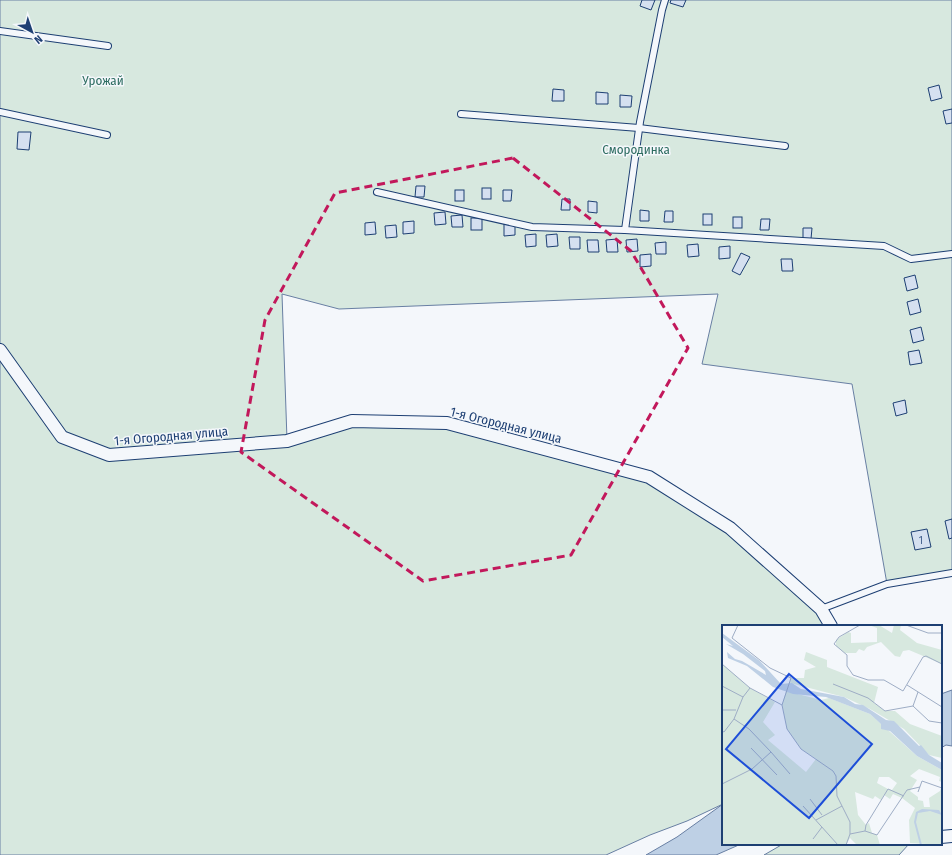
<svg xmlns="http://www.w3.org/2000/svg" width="952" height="855" viewBox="0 0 952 855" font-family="'Fira Sans Condensed',sans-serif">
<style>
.green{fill:#d7e8df;stroke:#687fa3}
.water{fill:#bed0e5;stroke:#687fa3}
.building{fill:#d5e0f0;stroke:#1d3f73}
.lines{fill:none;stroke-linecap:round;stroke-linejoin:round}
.lane-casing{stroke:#1d3f73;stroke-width:8}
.street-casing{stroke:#1d3f73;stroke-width:14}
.lane{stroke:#f4f7fb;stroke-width:6}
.street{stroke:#f4f7fb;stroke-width:12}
.marked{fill:none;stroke:#c2185b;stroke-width:3;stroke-dasharray:8 5;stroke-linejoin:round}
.labels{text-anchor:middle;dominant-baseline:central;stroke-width:3;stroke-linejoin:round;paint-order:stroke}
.number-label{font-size:11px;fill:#4b6792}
.park-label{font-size:13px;fill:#2c6c60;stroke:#f4f7fb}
.street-label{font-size:13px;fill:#1d3f73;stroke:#f4f7fb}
.inset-road{fill:none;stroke:#9eadc5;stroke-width:1}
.view{fill:#1d4ed8;fill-opacity:0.15;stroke:#1d4ed8;stroke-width:2}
.inset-edge{fill:none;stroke:#1d3f73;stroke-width:2}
</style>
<rect width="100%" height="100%" fill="#f4f7fb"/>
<g class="green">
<polygon points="0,0 952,0 952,573 887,584 852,384 702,364 718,294 339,309 282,294 287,440 352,421 447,423 649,477 730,528 830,626 723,626 723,804 687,821 650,835 606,855 0,855"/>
<polygon points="783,844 909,844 899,855 764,855"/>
</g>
<g class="water">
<polygon points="952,690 952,746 946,745 941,748 941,694"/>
<polygon points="723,804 723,844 741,844 716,855 646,855 677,837"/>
</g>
<g class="building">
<polygon points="642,0 655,0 651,10 640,6"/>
<polygon points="671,0 686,0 683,7 670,3"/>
<polygon points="939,85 942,98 931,101 928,88"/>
<polygon points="553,89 564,90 564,101 552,101"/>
<polygon points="596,92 608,93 608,104 596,104"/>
<polygon points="620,95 632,96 631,107 620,107"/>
<polygon points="952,109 952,123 946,124 943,111"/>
<polygon points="18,132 31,132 29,150 17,149"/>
<polygon points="416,186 425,186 424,197 415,197"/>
<rect x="482" y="188" width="9" height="11"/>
<rect x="455" y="190" width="9" height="11"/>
<polygon points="503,190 512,190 511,201 503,201"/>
<polygon points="562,199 570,199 570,210 561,210"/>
<polygon points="588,201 597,202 597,213 588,212"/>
<polygon points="640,210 649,211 649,221 640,221"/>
<polygon points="665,211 673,211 673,222 664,222"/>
<polygon points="445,212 446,224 435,225 434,213"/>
<rect x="703" y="214" width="9" height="11"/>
<polygon points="462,215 463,227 452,227 451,216"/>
<rect x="733" y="217" width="9" height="11"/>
<rect x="471" y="218" width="11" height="12"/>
<polygon points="761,219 770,219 769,230 760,230"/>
<polygon points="414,221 414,233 403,234 403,222"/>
<polygon points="375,222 376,234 365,235 365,223"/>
<polygon points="515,223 515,235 504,236 504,224"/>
<polygon points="396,225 397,237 386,238 385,226"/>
<polygon points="803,228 812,228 811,239 803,239"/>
<polygon points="536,234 536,246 526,247 525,235"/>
<polygon points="557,234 558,246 547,247 546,235"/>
<polygon points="569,237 580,237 580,249 570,249"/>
<polygon points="617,239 618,252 607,252 606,240"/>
<polygon points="637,239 638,251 627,252 626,240"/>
<polygon points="587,240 598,240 599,252 588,252"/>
<polygon points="666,242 666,254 656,254 655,243"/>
<polygon points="698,244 699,256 688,257 687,245"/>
<polygon points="730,246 730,258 719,259 719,247"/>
<polygon points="741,253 750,257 740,275 732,271"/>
<polygon points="651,254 651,266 640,267 640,255"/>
<polygon points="781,259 792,259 793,271 782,271"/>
<polygon points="915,275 918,288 907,291 904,278"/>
<polygon points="918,299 921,312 910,315 907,302"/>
<polygon points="921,327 924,340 913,343 910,330"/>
<polygon points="919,350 922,363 910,365 908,352"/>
<polygon points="905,400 907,413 896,416 893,403"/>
<polygon points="952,519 952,538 949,539 945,521"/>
<polygon points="927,529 931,547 915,550 911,532"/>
</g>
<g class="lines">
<defs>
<g id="lane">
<polyline points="665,0 662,10 640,122 625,230 884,246 911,259 952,254"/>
<polyline points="0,31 108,46"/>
<polyline points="0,112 107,135"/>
<polyline points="461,114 639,128 785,146"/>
<polyline points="377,192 532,227 625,230"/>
<polyline points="821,609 887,584 952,573"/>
</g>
<g id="street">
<polyline points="0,350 62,437 109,455 287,441 352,421 447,423 649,477 730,528 821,609 831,626"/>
<polyline points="941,837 952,836"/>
</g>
</defs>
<use href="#lane" class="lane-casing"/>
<use href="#street" class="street-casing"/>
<use href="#lane" class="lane"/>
<use href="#street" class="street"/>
</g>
<path class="marked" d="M513,158L631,251L688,348L571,555L423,581L241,452L265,320L335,193Z"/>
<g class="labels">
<g class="number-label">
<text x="921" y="540">1</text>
</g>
<g class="park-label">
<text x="103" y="80">Урожай</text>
<text x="636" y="149">Смородинка</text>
</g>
<g class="street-label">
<text transform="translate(506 425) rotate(14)">1-я Огородная улица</text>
<text transform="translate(171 436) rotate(-5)">1-я Огородная улица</text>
</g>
</g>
<g transform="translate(722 625)">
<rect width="220" height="220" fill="#f4f7fb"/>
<path d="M147,0H157L170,8L172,0H179L178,5L195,18L220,25V39L187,25L181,26L178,32L173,31L159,17L145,22L142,26L137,24L134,28H123L114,21V15L126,7L129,8V18L155,17V3ZM84,27L105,35V42L156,62L152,78L163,86H173L188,99L220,111V133L207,130L182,104L148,84L122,72L68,58L69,53H82L83,45L94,42L82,35ZM0,39L28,63L53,77L41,97L53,110L46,115L84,147L94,134L79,124L65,104L60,80L64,66L99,75L107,73L148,89L195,131L220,145V157L217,156L218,152L197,144L188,151L195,155L188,166L196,172V175L201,176L202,182H208L207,173L218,166L220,160V220L188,218L187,195L193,183L180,173L171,169L168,174L162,170L159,175L153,171L151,174L133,167L136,190L144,200L147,198L150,208L155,210L158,220H135L128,213L124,220H0ZM157,152H167L175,158L170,165L166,164L155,158Z" fill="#d7e8df" fill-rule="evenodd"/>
<path d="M0,8L38,36L59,59L70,58L79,64L122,72L133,79L141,80L164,95L172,96L197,121L199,120L207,130L220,138V145L195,131L168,106L159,104V99L148,89L104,72L71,69L51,62L25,41L6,33L5,27L13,34L20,36L44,50L43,46L21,29L4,19L11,21L0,12ZM200,184L217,185L220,190L208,186L196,188L194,197L200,220H198L192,197L194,187Z" fill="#bed0e5"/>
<path class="inset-road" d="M16,0L10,13L48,43L69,53L60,80L65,104L79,124L111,146L114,151L115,171L128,197V209L124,220M138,0L117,12L112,19L125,30V41L131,50L146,55H162L181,66L201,32L204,31L220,39M184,0L206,8H220M0,39L28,63L60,80M111,59L146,73L163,86L191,81M185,60L220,82M0,61L21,72M196,67L191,81L207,96L220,98M1,85H14M0,106L2,107L12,94L21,72L28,63M29,123L55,150M49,127L68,149M0,159L30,144L49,127L27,104L12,94M196,167L200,156L220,163M88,174L100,190M81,181L116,220M94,195L120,181M143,206L144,200L166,164L182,171M128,209L143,206L155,210L185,165L198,162M91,214L100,202"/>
<path class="view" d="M67,49L150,119L87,193L4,124Z"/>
<rect width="220" height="220" class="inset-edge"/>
</g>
<g transform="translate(32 32) rotate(140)" stroke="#f4f7fb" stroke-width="3" paint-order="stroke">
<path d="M0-3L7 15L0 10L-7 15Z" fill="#1d3f73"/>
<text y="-6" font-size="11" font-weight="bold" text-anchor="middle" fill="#1d3f73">N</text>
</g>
</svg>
